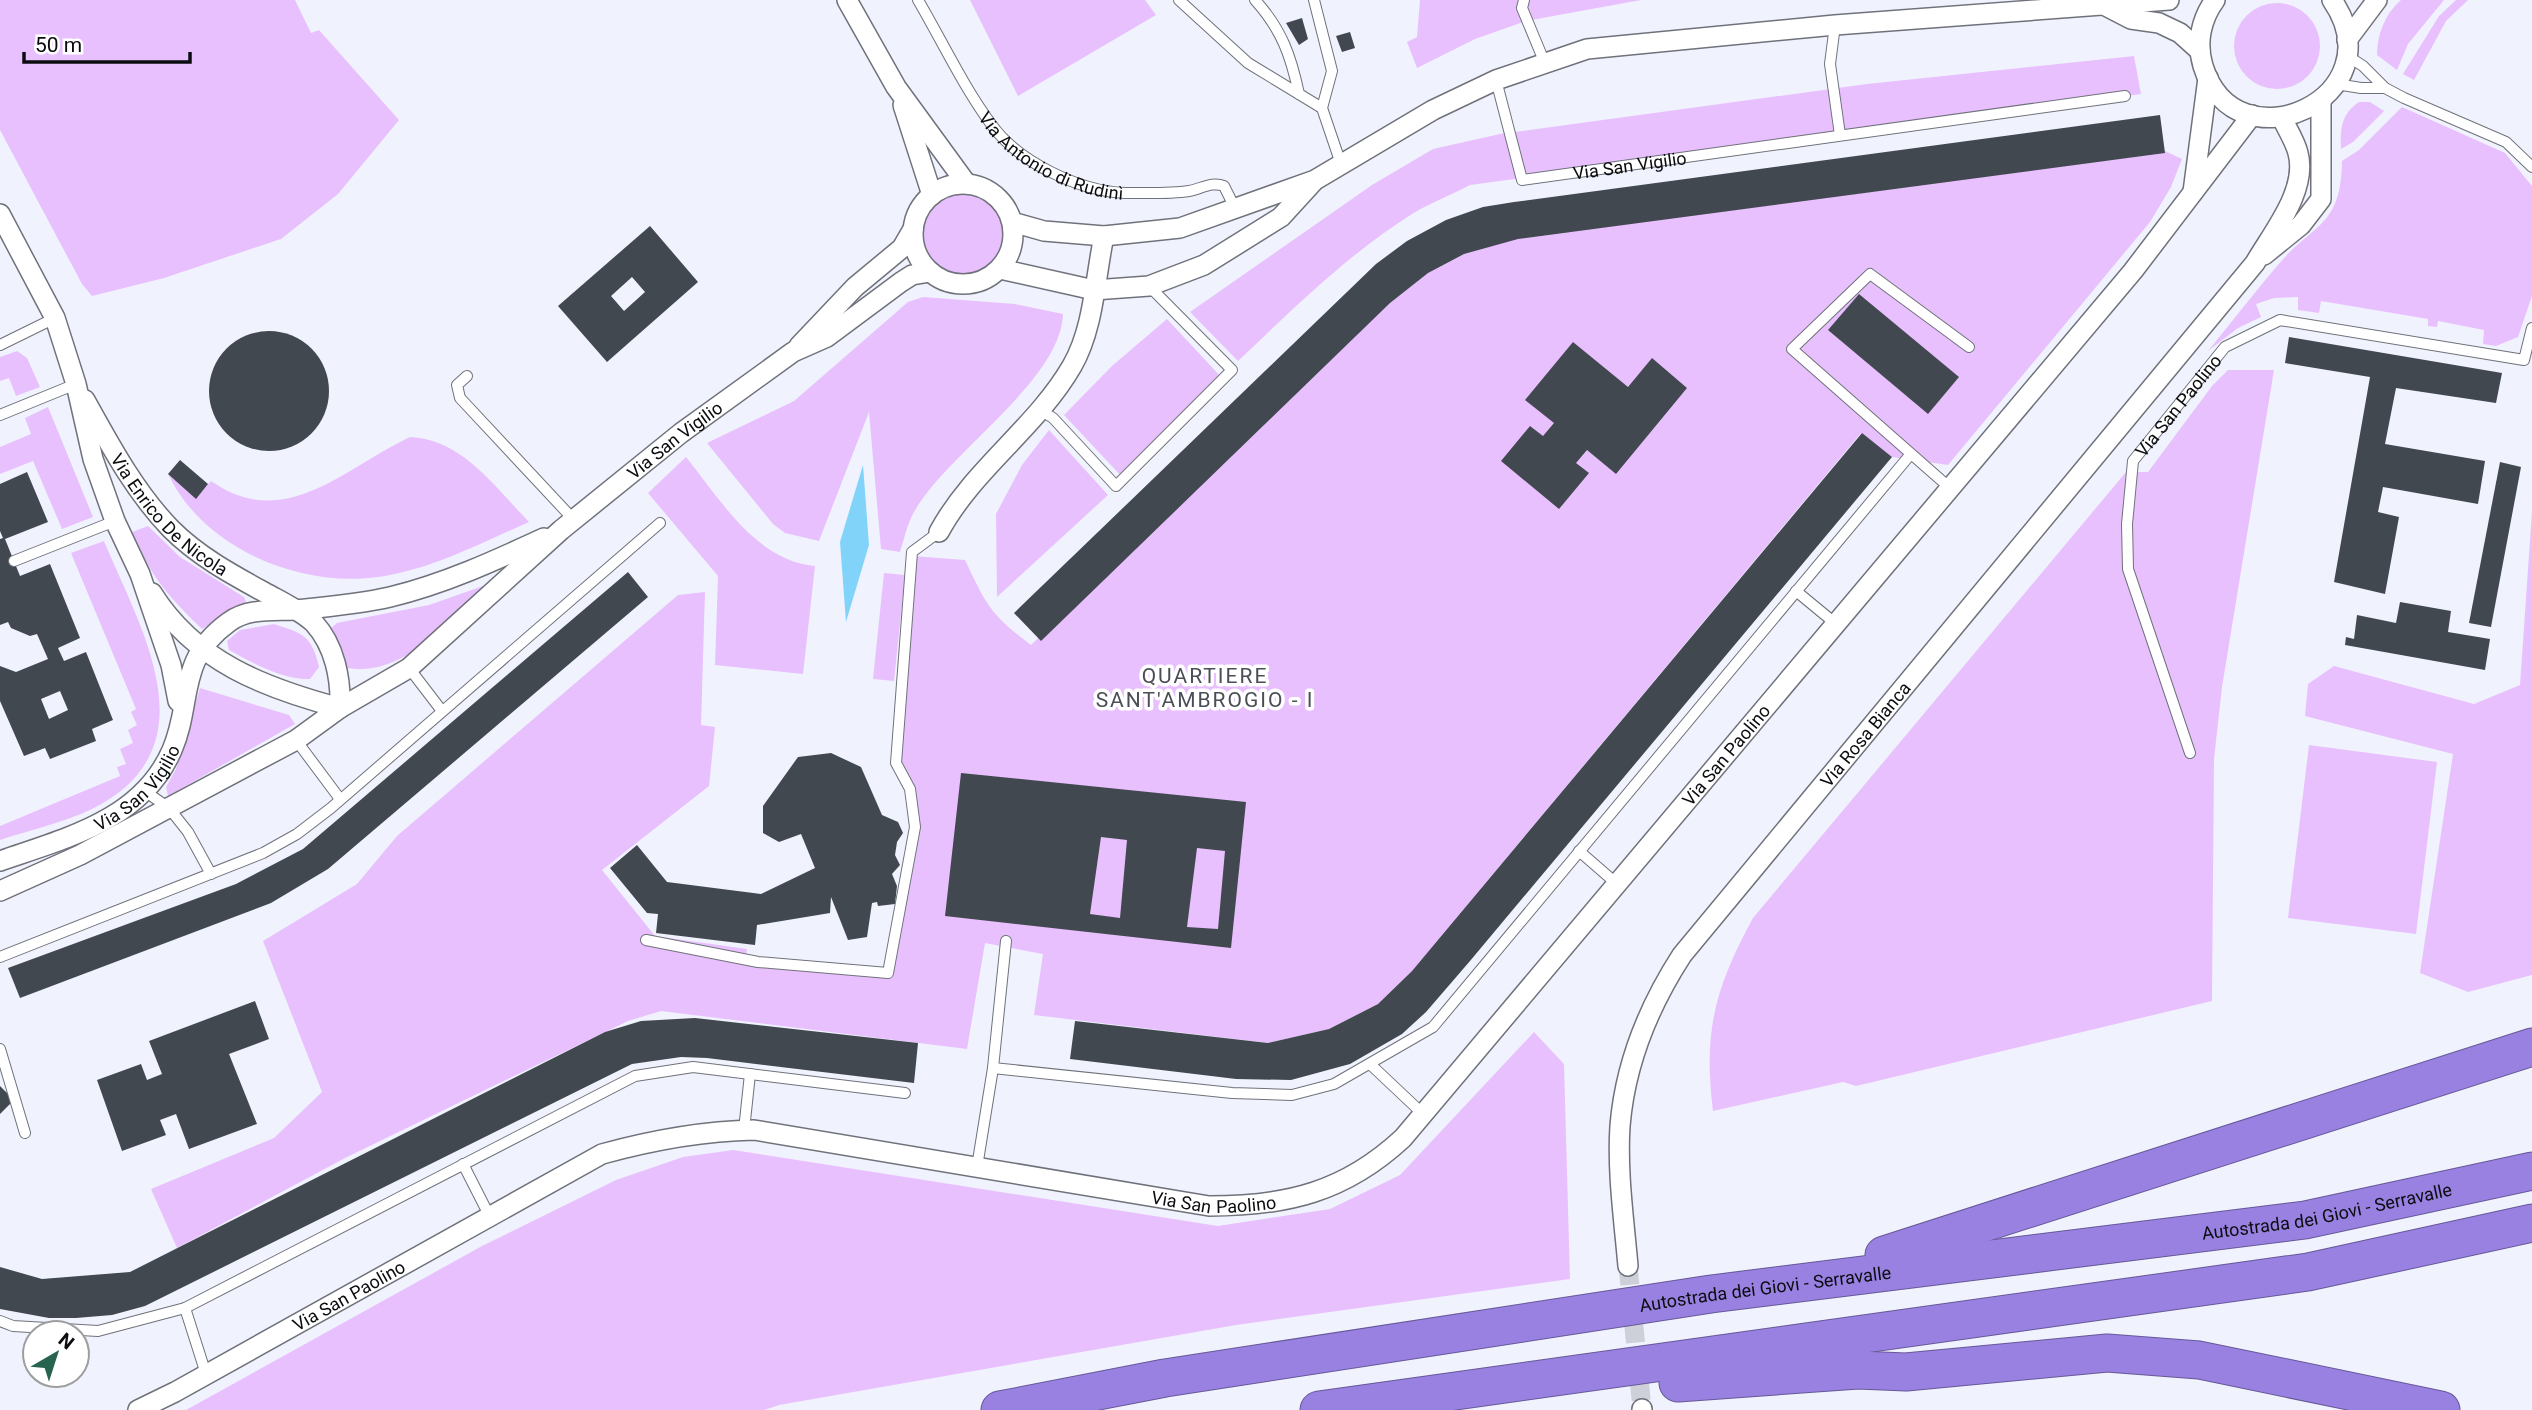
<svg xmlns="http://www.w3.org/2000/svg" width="2532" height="1410" viewBox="0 0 2532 1410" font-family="Roboto,sans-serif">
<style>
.green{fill:#e9c0fe}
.water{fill:#82d3fa}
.building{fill:#42484f;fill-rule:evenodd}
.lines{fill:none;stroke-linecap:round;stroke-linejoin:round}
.minor-tunnel{stroke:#ced0d9;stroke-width:19;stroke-dasharray:19 10;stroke-linecap:butt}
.service-casing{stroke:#6f727a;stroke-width:12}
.minor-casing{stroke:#6f727a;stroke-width:22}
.motorway-casing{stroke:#675898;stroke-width:39}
.service{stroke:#fff;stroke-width:10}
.minor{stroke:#fff;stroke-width:19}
.motorway{stroke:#9881e1;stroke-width:37}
.labels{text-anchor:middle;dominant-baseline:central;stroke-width:7;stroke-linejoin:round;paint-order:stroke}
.street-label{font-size:18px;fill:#0b0c0f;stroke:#fff}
.quarter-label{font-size:21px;letter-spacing:2px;fill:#4b4e56;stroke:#fff}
</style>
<rect width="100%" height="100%" fill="#f0f3fd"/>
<g class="green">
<polygon points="0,0 295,0 311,33 319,30 399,120 338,194 281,239 164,278 92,296 82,284 0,130"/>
<polygon points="970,0 1145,0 1156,15 1018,96"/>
<polygon points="1420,0 1641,0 1526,21 1475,39 1417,68 1407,42 1417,37"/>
<path d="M2401,0H2444L2408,44L2397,70L2377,55C2377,34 2385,14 2401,0Z"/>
<polygon points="2456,0 2468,0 2446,21 2414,80 2403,74 2439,16"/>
<circle cx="2277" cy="46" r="43"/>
<path d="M2134,56L2141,94L1470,185C1451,195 1430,203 1412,214C1347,255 1293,309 1238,361L1190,312L1372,185L1433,149L1500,134L1867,84Z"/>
<path d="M2359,102H2370L2384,111L2353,142L2341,149C2340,129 2341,114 2359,102Z"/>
<path d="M2402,107L2505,153L2532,186V296L2518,337L2496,346L2483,344L2484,330L2438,321L2437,327L2428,326V319L2321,301L2319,313L2298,310V297L2274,298L2256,304L2261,317L2238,328L2208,351C2231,323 2253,294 2277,266C2313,223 2341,228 2342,161L2359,150Z"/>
<path d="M2165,151L2182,159L2171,187L2150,222L1948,465L1892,457L1861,433L1412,971L1378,1004L1329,1029L1268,1043L1034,1015L1043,954L985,943L967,1049L661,1011L628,1021L347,1157L177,1248L151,1189L274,1138L322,1092L263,941L357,884L397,836L678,595L705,592L701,725L715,727L709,786L602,870L655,936L747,949L746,959L888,973L915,827L910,789L896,763L912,556L965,560C987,606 990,614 1031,645L1388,300L1427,271L1463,252L1518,238Z"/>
<circle cx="963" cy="233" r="42"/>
<path d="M923,297L1015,304L1063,314C1061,381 947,453 914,512C907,524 904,540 900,552L881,549L869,412L819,541L785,533L773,524L707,443L794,401L908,302Z"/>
<polygon points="1167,319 1222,378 1124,479 1064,415 1112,366"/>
<polygon points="17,351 27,358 40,387 16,396 9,378 0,381 0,357"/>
<path d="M2228,370H2274L2222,687L2214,759L2212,1001L1856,1086L1843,1082L1713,1111C1703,1031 1715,988 1753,918L2126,472H2148L2212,386Z"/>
<polygon points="48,407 93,517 62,529 33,461 0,474 0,447 31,434 25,418"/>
<polygon points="1049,430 1108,495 997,597 996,514 1022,465"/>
<path d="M410,437C462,439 495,487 529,522C481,543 430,570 378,577C299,588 203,548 168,474L196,498L211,481C285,533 344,468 410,437Z"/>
<path d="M686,457C721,500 755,560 815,566L803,674L715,665L718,576L648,493Z"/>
<polygon points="2532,511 2532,975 2468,992 2420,973 2453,754 2305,716 2308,684 2334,666 2474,704 2520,685"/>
<path d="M148,526L180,557L244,597L246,602L202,629C167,595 151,577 132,532Z"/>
<path d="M104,541C141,630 214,748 92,809C63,823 30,830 0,840V826L120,776L117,767L126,764L120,749L133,743L128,730L137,725L131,712L136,709L71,553Z"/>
<polygon points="884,573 905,575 894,681 873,679"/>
<path d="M483,586L487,588C448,621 403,678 347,668L330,629L337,623L429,605Z"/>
<path d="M274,624C303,633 312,636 319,667L310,679C282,680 253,663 229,650L227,641L240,630Z"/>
<polygon points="200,688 289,715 295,724 168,796 166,787 176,769"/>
<polygon points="2309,745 2437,762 2416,934 2288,918"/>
<polygon points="1534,1032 1564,1064 1570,1279 1236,1325 779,1405 764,1410 186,1410 482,1246 616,1180 683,1157 733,1150 1218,1226 1330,1209 1400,1175"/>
</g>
<polygon class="water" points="863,465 869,545 846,622 840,542"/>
<g class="building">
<polygon points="1302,18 1308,39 1299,45 1286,23"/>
<polygon points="1350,32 1355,48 1342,52 1336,36"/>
<polygon points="2160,115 2165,153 1518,239 1464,254 1428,273 1390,303 1041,641 1014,613 1376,264 1407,241 1446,220 1483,207 1514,202"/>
<path d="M650,226L698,282L607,362L558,306ZM632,277L645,292L624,311L611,296Z"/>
<polygon points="1859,294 1959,377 1928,414 1828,330"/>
<circle cx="269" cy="391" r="60"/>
<polygon points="2289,337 2502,373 2496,403 2396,388 2385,444 2485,461 2478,504 2383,487 2378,512 2399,517 2385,594 2334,582 2370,377 2285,363"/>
<polygon points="1573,342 1628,387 1652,358 1687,388 1616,474 1587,450 1576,463 1589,473 1559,509 1501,461 1530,426 1543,436 1554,423 1525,400"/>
<polygon points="1862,433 1892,457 1470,961 1426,1012 1402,1034 1350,1064 1291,1080 1236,1079 1070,1059 1075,1021 1268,1043 1329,1029 1378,1004 1412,971"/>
<polygon points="180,460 208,484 196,499 168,474"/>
<polygon points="2500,462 2521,467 2491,627 2469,623"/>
<path d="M27,472L48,522L5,539L20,576L50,564L80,638L58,648L64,661L86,652L113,720L92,729L96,741L50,759L45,748L24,756L0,701V666L16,672L48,659L37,634L30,636L11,628L8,622L0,625V539L3,538L0,531V484ZM60,691L68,710L49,719L41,699Z"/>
<polygon points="628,572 648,597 328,869 271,903 20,998 8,968 236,884 303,849"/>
<polygon points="2400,602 2451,611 2448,632 2490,639 2485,670 2345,645 2346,637 2354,639 2357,615 2396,623"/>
<polygon points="831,753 861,767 882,815 898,822 903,833 897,842 895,855 900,865 892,874 897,886 895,904 878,906 877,902 872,903 867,937 848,940 831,897 830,913 757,925 755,945 656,933 658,914 647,913 610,868 637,845 667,882 761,894 815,868 801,834 779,842 763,833 763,806 798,757"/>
<path d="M961,773L1246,802L1231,948L945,916ZM1101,837L1127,840L1120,918L1090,914ZM1197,848L1225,851L1218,929L1187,927Z"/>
<polygon points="255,1001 269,1039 229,1054 257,1124 189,1149 176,1114 160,1120 166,1135 122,1151 97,1080 141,1064 147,1080 162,1074 149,1041"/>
<polygon points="695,1018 918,1043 914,1083 707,1058 681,1057 632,1064 145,1306 112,1315 76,1318 49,1318 0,1309 0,1267 42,1279 130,1272 605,1032 641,1021"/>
<polygon points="0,1086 14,1100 0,1114"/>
</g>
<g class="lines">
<polyline class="minor-tunnel" points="1628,1266 1642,1409"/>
<defs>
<g id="service">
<path id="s1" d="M918,0C942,41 963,86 991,124C1018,162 1079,191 1125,193C1145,193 1169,194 1189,191C1201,189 1212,181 1224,186L1236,210"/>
<polyline points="1179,0 1248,63 1322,108 1341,164"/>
<path d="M1255,0C1282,30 1291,56 1299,94"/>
<polyline points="1314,0 1332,71 1322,108"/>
<polyline points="1524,0 1522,8 1544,61"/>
<polyline points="1835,25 1830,64 1840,135"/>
<polyline points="2346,55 2363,66 2385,88 2404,98 2506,142 2532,167"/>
<path id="s2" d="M1496,80L1522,180L2125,96"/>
<polyline points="2336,84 2361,88 2385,88"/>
<polyline points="0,345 55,318"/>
<polyline points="467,376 457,385 460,398 574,520"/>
<polyline points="1040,410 1053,418 1116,486 1232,370 1149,286"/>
<polyline points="0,415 76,384"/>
<polyline points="1950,488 1792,349 1870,274 1969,347"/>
<polyline points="14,561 115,521"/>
<polyline points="1796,591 1836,624"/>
<polyline points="409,668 442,711"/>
<polyline points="296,740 340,799"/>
<path id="s3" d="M2190,753L2128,569L2127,524L2133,461L2225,347L2280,320L2524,360L2532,328"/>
<polyline points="146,792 169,808 188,832 211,874"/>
<polyline points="1579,851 1617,884"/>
<polyline points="646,940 758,962 888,973 915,827 910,789 896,763 912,552 939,532"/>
<polyline points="0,957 263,853 297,834 331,808 660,523"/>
<polyline points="0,1049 25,1133"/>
<polyline points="1370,1064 1423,1114"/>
<polyline points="993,1068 1232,1093 1292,1095 1334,1084 1433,1027 1910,455"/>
<polyline points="744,1130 750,1074"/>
<polyline points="463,1164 490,1217"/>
<polyline points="977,1167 993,1068 1006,941"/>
<polyline points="185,1308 206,1374"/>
<polyline points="0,1321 13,1326 98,1331 185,1308 635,1076 693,1067 905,1093"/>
</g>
<g id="minor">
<polyline points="847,0 896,87 966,183"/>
<path d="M2215,0C2201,19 2196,43 2203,66C2236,172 2399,97 2332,0"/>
<polyline points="2102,4 2131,19 2159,23 2180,33 2200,51"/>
<polyline points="2347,40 2377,0"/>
<polyline points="903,105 932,195"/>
<circle cx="963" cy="234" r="50"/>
<polyline points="2193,192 2208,78"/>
<polyline points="0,214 55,318 76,384 93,459 115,521 140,574 171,665 178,701"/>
<polyline points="1012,222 1044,231 1104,236 1180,228 1315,180 1433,110 1496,80 1587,49 1835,25 2169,0"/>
<polyline points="2264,255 2301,225 2321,199 2321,101"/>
<polyline points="1000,269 1094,290 1149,286 1204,265 1281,217 1313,182"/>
<polyline points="799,346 855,287 902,248 913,229"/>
<path id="s4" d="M85,400C110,445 135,492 171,529C198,556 231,574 264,592C280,601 300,610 314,623C335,646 341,679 340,708"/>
<path d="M939,532C973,469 1036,428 1072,366C1094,328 1095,278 1104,236"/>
<path d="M152,593C195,662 265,688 340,708"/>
<path id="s5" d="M0,861C66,838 142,820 172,750C193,702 176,660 229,622C248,608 273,611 295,610C326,607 360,604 390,597C444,584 494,561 544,538"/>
<path id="s6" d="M0,891L80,855L296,740L340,708L409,668L561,530L681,433L793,352L827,337L901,282L912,275L930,272"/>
<path id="s7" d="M1628,1266C1624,1220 1617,1172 1620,1126C1625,1065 1649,1006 1682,955L2255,263C2273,232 2308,190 2298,153C2295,141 2287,129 2282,118"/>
<polyline points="1642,1409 1642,1410"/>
<path id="s8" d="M138,1410L175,1392L602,1154C653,1140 701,1131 754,1130L1209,1206C1287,1206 1345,1192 1403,1138L2133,271L2252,115"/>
</g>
<g id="motorway">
<polyline points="1884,1255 2532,1047"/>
<polyline points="1678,1383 1858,1370 1906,1372 2107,1353 2199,1360 2441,1410"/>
<path id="s9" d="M1000,1410L1165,1378L1711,1294L2305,1220L2532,1171"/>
<polyline points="1319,1410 2308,1272 2532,1223"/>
</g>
</defs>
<use href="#service" class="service-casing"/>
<use href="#minor" class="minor-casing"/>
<use href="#motorway" class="motorway-casing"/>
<use href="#service" class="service"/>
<use href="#minor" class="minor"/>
<use href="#motorway" class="motorway"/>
</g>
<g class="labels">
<g class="street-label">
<text stroke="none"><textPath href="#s1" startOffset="214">Via Antonio di Rudinì</textPath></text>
<text stroke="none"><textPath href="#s2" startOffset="212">Via San Vigilio</textPath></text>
<text stroke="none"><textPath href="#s3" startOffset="374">Via San Paolino</textPath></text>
<text stroke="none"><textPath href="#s6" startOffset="817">Via San Vigilio</textPath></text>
<text stroke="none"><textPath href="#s4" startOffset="144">Via Enrico De Nicola</textPath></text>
<text stroke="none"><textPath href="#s7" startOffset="611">Via Rosa Bianca</textPath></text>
<text stroke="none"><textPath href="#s8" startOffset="1858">Via San Paolino</textPath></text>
<text stroke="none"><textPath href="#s5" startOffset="159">Via San Vigilio</textPath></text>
<text stroke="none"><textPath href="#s8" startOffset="1150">Via San Paolino</textPath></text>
<text stroke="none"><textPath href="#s9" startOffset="1342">Autostrada dei Giovi - Serravalle</textPath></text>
<text stroke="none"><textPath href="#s9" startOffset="775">Autostrada dei Giovi - Serravalle</textPath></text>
<text stroke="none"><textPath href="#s8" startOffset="240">Via San Paolino</textPath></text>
</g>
<g class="quarter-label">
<text x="1205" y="676">QUARTIERE<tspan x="1205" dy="24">SANT'AMBROGIO - I</tspan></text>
</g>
</g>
<g transform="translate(56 1354) rotate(39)"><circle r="33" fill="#ffffff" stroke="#9d9e9f" stroke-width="2"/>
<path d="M0-5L12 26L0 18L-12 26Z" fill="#27644f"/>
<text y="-10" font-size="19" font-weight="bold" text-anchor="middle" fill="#0b0c0f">N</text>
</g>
<path d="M24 52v10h166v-10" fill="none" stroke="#0b0c0f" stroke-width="3.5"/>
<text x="35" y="52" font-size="21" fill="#0b0c0f" stroke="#ffffff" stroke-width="5" paint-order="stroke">50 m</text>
</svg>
